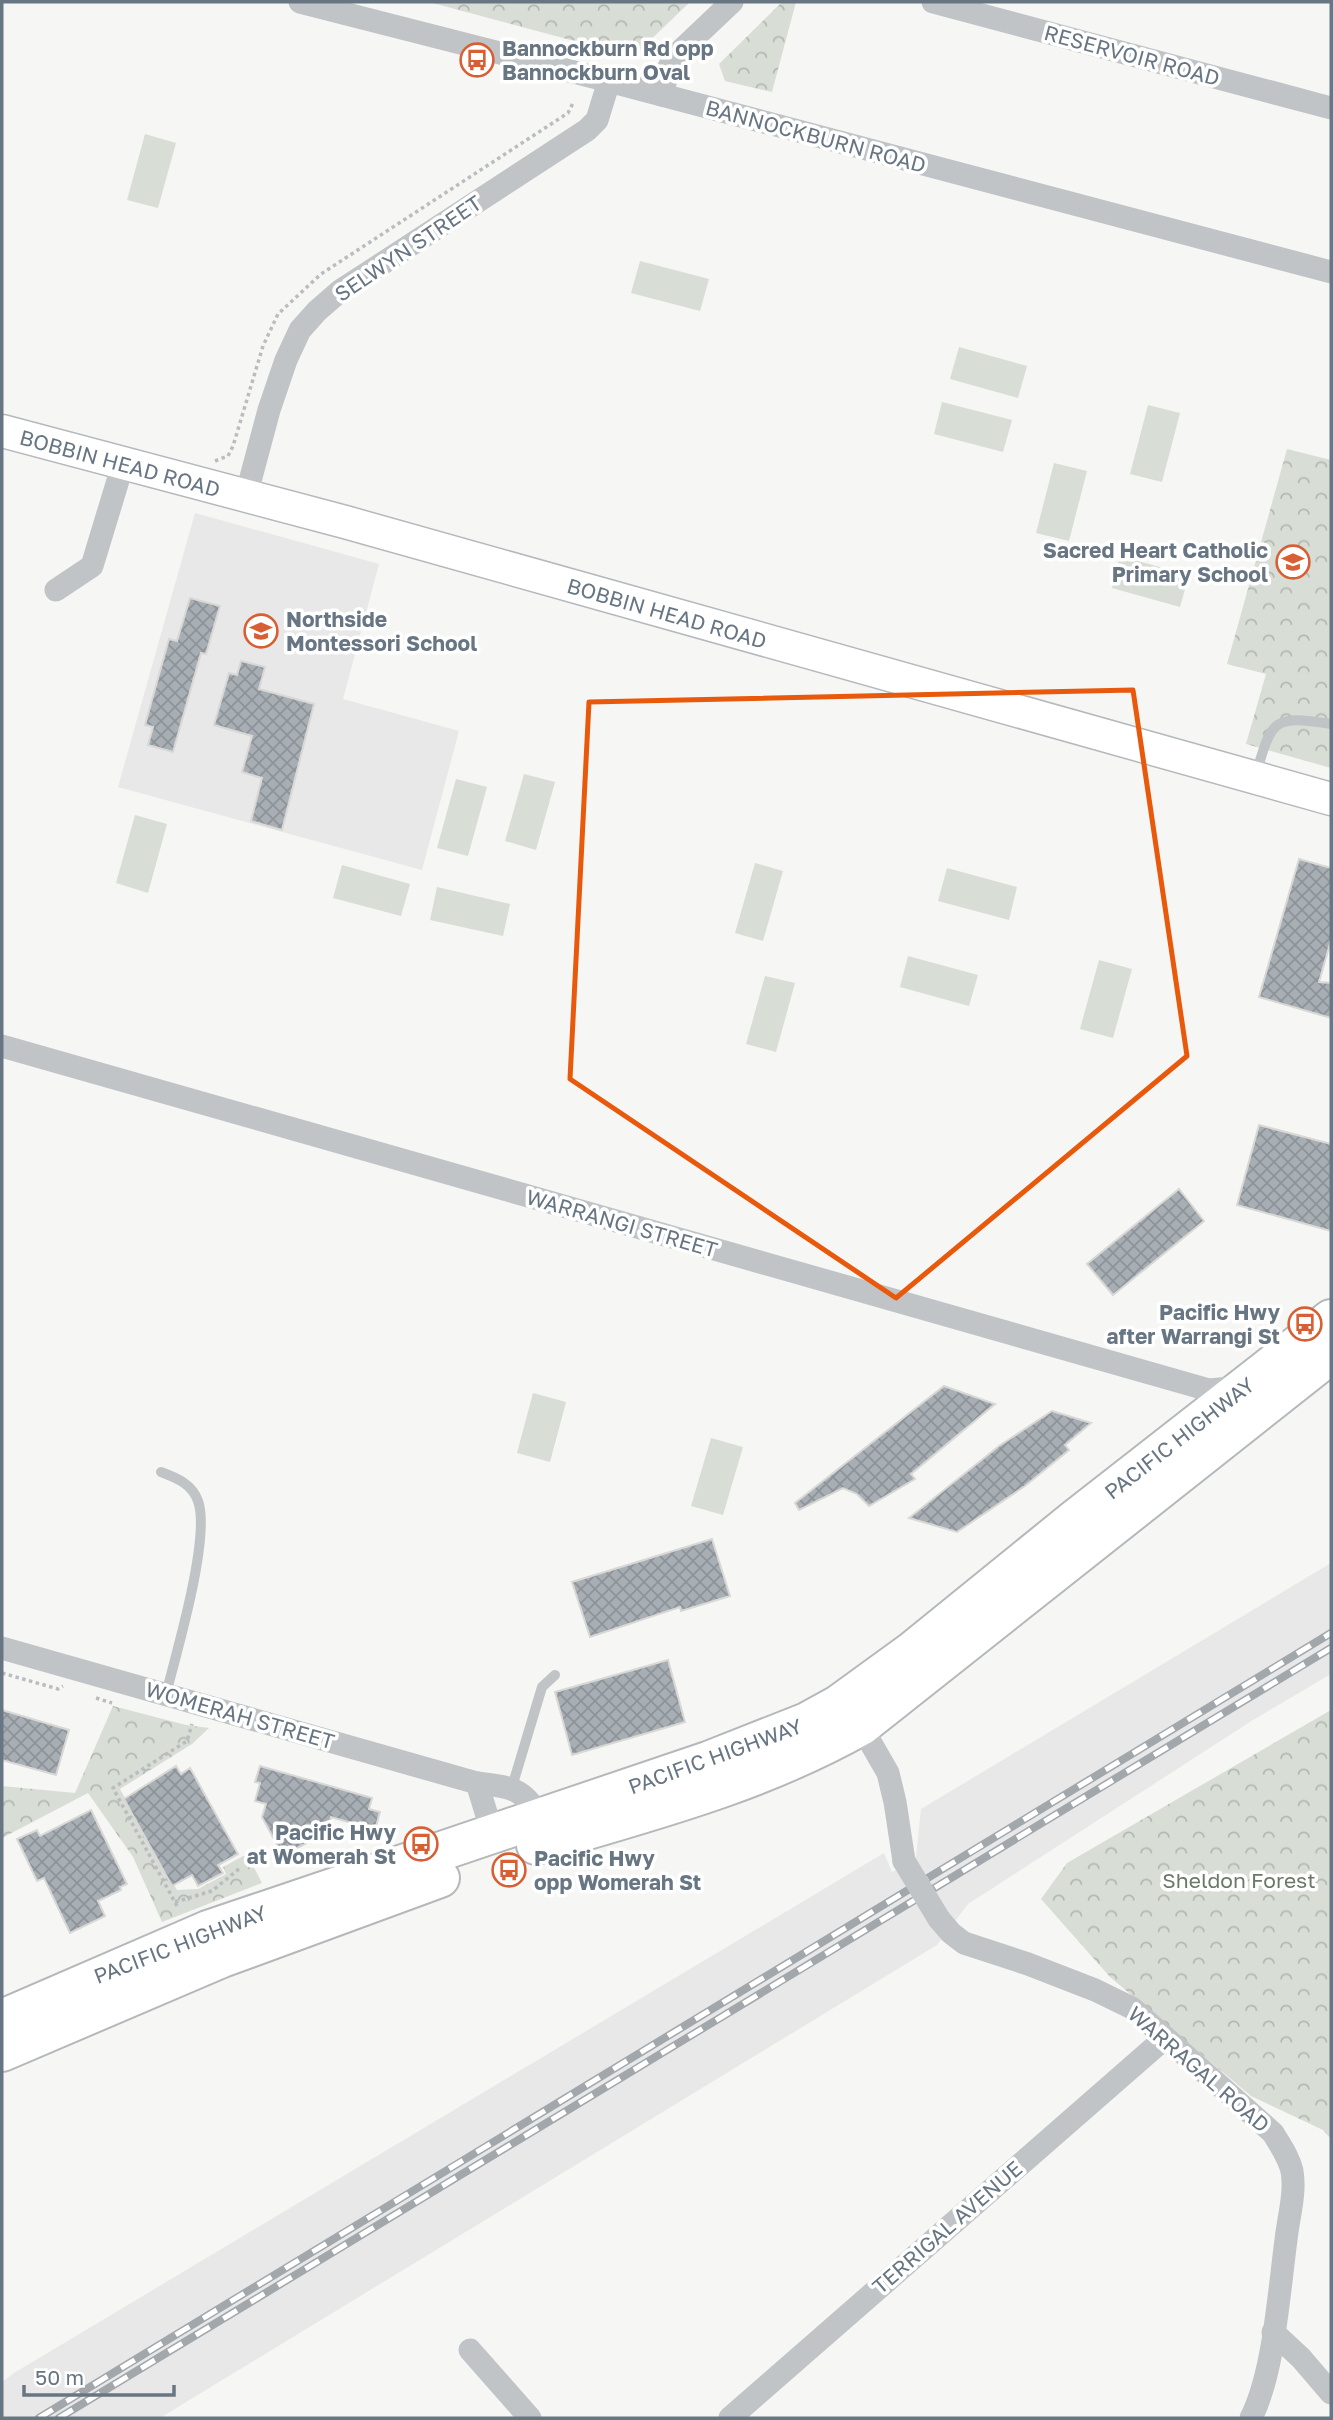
<svg xmlns="http://www.w3.org/2000/svg" width="1333" height="2420" viewBox="0 0 1333 2420" font-family="'Golos Text',sans-serif">
<style>
.built{fill:#e7e8e7}
.grass{fill:#d8ddd5}
.forest{fill:url(#forest-crowns)}
.building{fill:url(#building-cross-hatch);stroke:#d8d8d6;stroke-width:2}
.lines{fill:none;stroke-linecap:round;stroke-linejoin:round}
.secondary-casing{stroke:#b5b9bd;stroke-width:35}
.highway-casing{stroke:#b5b8bb;stroke-width:42}
.path{stroke:#babdbf;stroke-width:3.5;stroke-dasharray:3.5 3.5;stroke-linecap:butt}
.lane{stroke:#c0c4c7;stroke-width:10}
.street{stroke:#c0c4c7;stroke-width:23}
.secondary{stroke:#fff;stroke-width:32}
.highway{stroke:#fff;stroke-width:38}
.rail-casing{stroke:#a2a7ac;stroke-width:8}
.rail{stroke:#fff;stroke-width:5;stroke-dasharray:16;stroke-linecap:butt}
.street-bridge{stroke:#c0c4c7;stroke-width:23}
.marked{fill:none;stroke:#e8590c;stroke-width:5;stroke-linejoin:round}
.labels{text-anchor:middle;dominant-baseline:central;stroke-width:7;stroke-linejoin:round;paint-order:stroke}
.poi-label{font-size:21px;font-weight:bold;fill:#687683;stroke:#fff;text-anchor:start}
.street-label{font-size:21px;fill:#687683;stroke:#fff}
.park-label{font-size:21px;fill:#697a66;stroke:#fff}
</style>
<defs>
<pattern id="forest-crowns" width="20" height="18" patternUnits="userSpaceOnUse" patternTransform="scale(1.75)"><rect width="20" height="18" fill="#d8ddd5"/><path d="M2 6a3 3 0 1 1 6 0M12 15a3 3 0 1 1 6 0" fill="none" stroke="#b3b8b2"/></pattern>
<pattern id="building-cross-hatch" width="8" height="8" patternUnits="userSpaceOnUse" patternTransform="scale(1.75)"><rect width="8" height="8" fill="#a8afb4"/><path d="M0 0l8 8M0 8l8-8" fill="none" stroke="#8d9398"/></pattern>
</defs>
<rect width="100%" height="100%" fill="#f6f7f4"/>
<g class="built">
<polygon points="195,513 379,564 343,699 459,731 422,870 118,787"/>
<polygon points="1331,1563 1331,1674 1253,1720 968,1904 937,1945 160,2418 2,2418 2,2382 14,2373 884,1853 892,1872 916,1858 921,1809"/>
</g>
<g class="grass">
<polygon points="145,134 176,143 158,208 127,200"/>
<polygon points="640,261 709,279 700,311 631,293"/>
<polygon points="959,347 1027,366 1018,398 950,379"/>
<polygon points="942,402 1012,420 1003,452 934,434"/>
<polygon points="1148,405 1180,413 1162,482 1130,474"/>
<polygon points="1054,463 1087,471 1069,541 1036,533"/>
<polygon points="1120,556 1189,575 1180,607 1112,588"/>
<polygon points="524,774 555,782 536,850 505,841"/>
<polygon points="456,779 487,787 468,856 437,848"/>
<polygon points="135,815 167,824 148,893 116,883"/>
<polygon points="755,863 783,871 763,941 735,933"/>
<polygon points="342,865 410,884 401,916 333,898"/>
<polygon points="947,868 1017,887 1009,920 938,901"/>
<polygon points="437,887 510,904 503,936 430,920"/>
<polygon points="908,956 978,975 969,1006 900,987"/>
<polygon points="1099,960 1132,969 1113,1038 1080,1029"/>
<polygon points="765,976 795,983 776,1052 746,1044"/>
<polygon points="533,1393 566,1402 550,1462 517,1453"/>
<polygon points="711,1438 743,1447 723,1515 691,1506"/>
</g>
<g class="forest">
<polygon points="429,2 690,2 638,52 623,54"/>
<polygon points="782,2 796,2 772,92 725,81 719,64"/>
<polygon points="1287,449 1331,460 1331,768 1246,744 1266,674 1227,664"/>
<polygon points="113,1706 186,1725 209,1728 192,1744 120,1789 177,1890 198,1889 226,1874 223,1867 247,1854 262,1883 162,1922 133,1857 88,1793 2,1838 2,1786 75,1793"/>
<polygon points="1331,1710 1331,2139 1323,2130 1251,2096 1110,1977 1041,1899 1067,1863"/>
</g>
<g class="building">
<polygon points="190,598 220,606 206,654 201,653 173,752 148,745 153,727 145,725 169,639 177,641"/>
<polygon points="241,661 265,667 259,689 314,704 282,830 251,821 262,778 242,772 252,736 214,725 229,673 237,675"/>
<polygon points="1299,859 1331,868 1331,940 1319,982 1331,983 1331,1018 1259,997"/>
<polygon points="1259,1125 1331,1144 1331,1231 1237,1205"/>
<polygon points="1179,1189 1204,1221 1113,1295 1087,1264"/>
<polygon points="944,1386 995,1404 911,1474 915,1479 869,1506 857,1494 843,1488 799,1510 795,1503"/>
<polygon points="1052,1411 1091,1423 1065,1445 1069,1450 1025,1486 957,1532 909,1518 999,1446"/>
<polygon points="712,1539 730,1596 681,1611 680,1607 590,1637 572,1582"/>
<polygon points="668,1660 685,1722 572,1755 555,1692"/>
<polygon points="2,1710 69,1730 56,1775 2,1760"/>
<polygon points="176,1766 181,1774 190,1768 238,1854 218,1865 223,1873 198,1886 192,1875 172,1886 124,1799"/>
<polygon points="260,1766 372,1798 369,1809 380,1812 375,1830 331,1817 327,1832 283,1856 262,1817 266,1804 255,1801 260,1783 255,1782"/>
<polygon points="91,1810 127,1884 120,1887 121,1890 98,1901 105,1916 70,1933 44,1878 37,1881 17,1839 37,1830 40,1836"/>
</g>
<g class="lines">
<defs>
<polyline id="secondary" points="2,431 345,522 1331,799"/>
<g id="highway">
<path d="M536,1845C648,1812 758,1784 861,1726L1331,1354"/>
<polyline points="2,2019 208,1930 708,1761 807,1722 838,1705 911,1652 1075,1519 1331,1319"/>
<polyline points="2,2052 222,1958 440,1878"/>
</g>
</defs>
<use href="#secondary" class="secondary-casing"/>
<use href="#highway" class="highway-casing"/>
<g class="path">
<polyline points="215,461 228,456 233,446 263,346 278,314 321,274 568,113 574,101"/>
<polyline points="2,1673 58,1689 63,1686"/>
<polyline points="96,1698 112,1703"/>
<polyline points="175,1902 212,1891 240,1868"/>
<polyline points="177,1906 113,1788 187,1741 192,1724"/>
</g>
<g class="lane">
<path d="M1256,774C1272,719 1273,715 1331,724"/>
<path d="M161,1472C177,1478 192,1484 198,1501C211,1537 176,1654 166,1694"/>
<polyline points="512,1787 542,1687 555,1675"/>
</g>
<g class="street">
<polyline points="300,2 609,81 1331,272"/>
<polyline points="933,2 1331,108"/>
<polyline points="662,95 669,67 676,55 732,2"/>
<polyline points="246,496 269,410 286,360 300,330 317,311 340,291 587,130 597,120 609,81"/>
<polyline points="56,590 92,566 123,464"/>
<polyline points="2,1046 1209,1390 1241,1387"/>
<path d="M2,1648L477,1783C509,1787 523,1787 540,1817"/>
<polyline points="861,1726 888,1773 895,1802 904,1861"/>
<polyline points="477,1783 492,1832"/>
<path d="M939,1919L951,1933L964,1943L1028,1964L1095,1990L1132,2008L1273,2133C1280,2145 1289,2157 1292,2171C1296,2193 1288,2219 1286,2240C1279,2291 1274,2373 1251,2418"/>
<polyline points="1273,2332 1301,2358 1331,2393"/>
<polyline points="470,2350 530,2418"/>
<polyline points="730,2418 1165,2038"/>
</g>
<use href="#secondary" class="secondary"/>
<use href="#highway" class="highway"/>
<defs>
<g id="rail">
<polyline points="39,2418 1331,1633"/>
<polyline points="59,2418 1331,1648"/>
</g>
</defs>
<use href="#rail" class="rail-casing"/>
<use href="#rail" class="rail"/>
<polyline class="street-bridge" points="904,1861 939,1919"/>
</g>
<path class="marked" d="M1133,690L1187,1056L896,1298L570,1079L589,702Z"/>
<defs>
<symbol id="bus-ring" viewBox="-11 -11 22 22"><circle r="9.5" fill="#fff" stroke="#d85f33" stroke-width="1.5"/><path d="M-5-6H5V4H4V6H2V4H-2V6H-4V4H-5ZM-3.5-4V0h7V-4ZM-3.5 1.2v1.5H-2V1.2ZM2 1.2v1.5H3.5V1.2Z" fill="#d85f33"/></symbol>
<symbol id="school-ring" viewBox="-11 -11 22 22"><circle r="9.5" fill="#fff" stroke="#d85f33" stroke-width="1.5"/><path d="M0-5L7-2L0 1L-7-2ZM-4 1L0 2.5L4 1V4Q0 6-4 4Z" fill="#d85f33"/></symbol>
</defs>
<g fill-rule="evenodd">
<use href="#bus-ring" x="458" y="41" width="38" height="38"/>
<use href="#school-ring" x="1274" y="543" width="38" height="38"/>
<use href="#school-ring" x="242" y="612" width="38" height="38"/>
<use href="#bus-ring" x="1286" y="1305" width="38" height="38"/>
<use href="#bus-ring" x="402" y="1825" width="38" height="38"/>
<use href="#bus-ring" x="490" y="1851" width="38" height="38"/>
</g>
<g class="labels">
<g class="poi-label">
<text x="502" y="48">Bannockburn Rd opp<tspan x="502" dy="24">Bannockburn Oval</tspan></text>
<text x="1268" y="550" text-anchor="end">Sacred Heart Catholic<tspan x="1268" dy="24">Primary School</tspan></text>
<text x="286" y="619">Northside<tspan x="286" dy="24">Montessori School</tspan></text>
<text x="1280" y="1312" text-anchor="end">Pacific Hwy<tspan x="1280" dy="24">after Warrangi St</tspan></text>
<text x="396" y="1832" text-anchor="end">Pacific Hwy<tspan x="396" dy="24">at Womerah St</tspan></text>
<text x="534" y="1858">Pacific Hwy<tspan x="534" dy="24">opp Womerah St</tspan></text>
</g>
<g class="street-label">
<text transform="translate(1132 55) rotate(15)">RESERVOIR ROAD</text>
<text transform="translate(816 136) rotate(15)">BANNOCKBURN ROAD</text>
<text transform="translate(408 248) rotate(-34)">SELWYN STREET</text>
<text transform="translate(120 463) rotate(15)">BOBBIN HEAD ROAD</text>
<text transform="translate(667 613) rotate(16)">BOBBIN HEAD ROAD</text>
<text transform="translate(622 1223) rotate(16)">WARRANGI STREET</text>
<text transform="translate(1179 1438) rotate(-38)">PACIFIC HIGHWAY</text>
<text transform="translate(240 1715) rotate(16)">WOMERAH STREET</text>
<text transform="translate(715 1756) rotate(-20)">PACIFIC HIGHWAY</text>
<text transform="translate(180 1944) rotate(-21)">PACIFIC HIGHWAY</text>
<text transform="translate(1199 2069) rotate(41)">WARRAGAL ROAD</text>
<text transform="translate(947 2227) rotate(-41)">TERRIGAL AVENUE</text>
</g>
<g class="park-label">
<text x="1239" y="1880">Sheldon Forest</text>
</g>
</g>
<rect width="1333" height="2420" fill="none" stroke="#687683" stroke-width="7"/>
<path d="M24 2385v10h150v-10" fill="none" stroke="#687683" stroke-width="3.5"/>
<text x="35" y="2385" font-size="21" fill="#687683" stroke="#ffffff" stroke-width="5" paint-order="stroke">50 m</text>
</svg>
